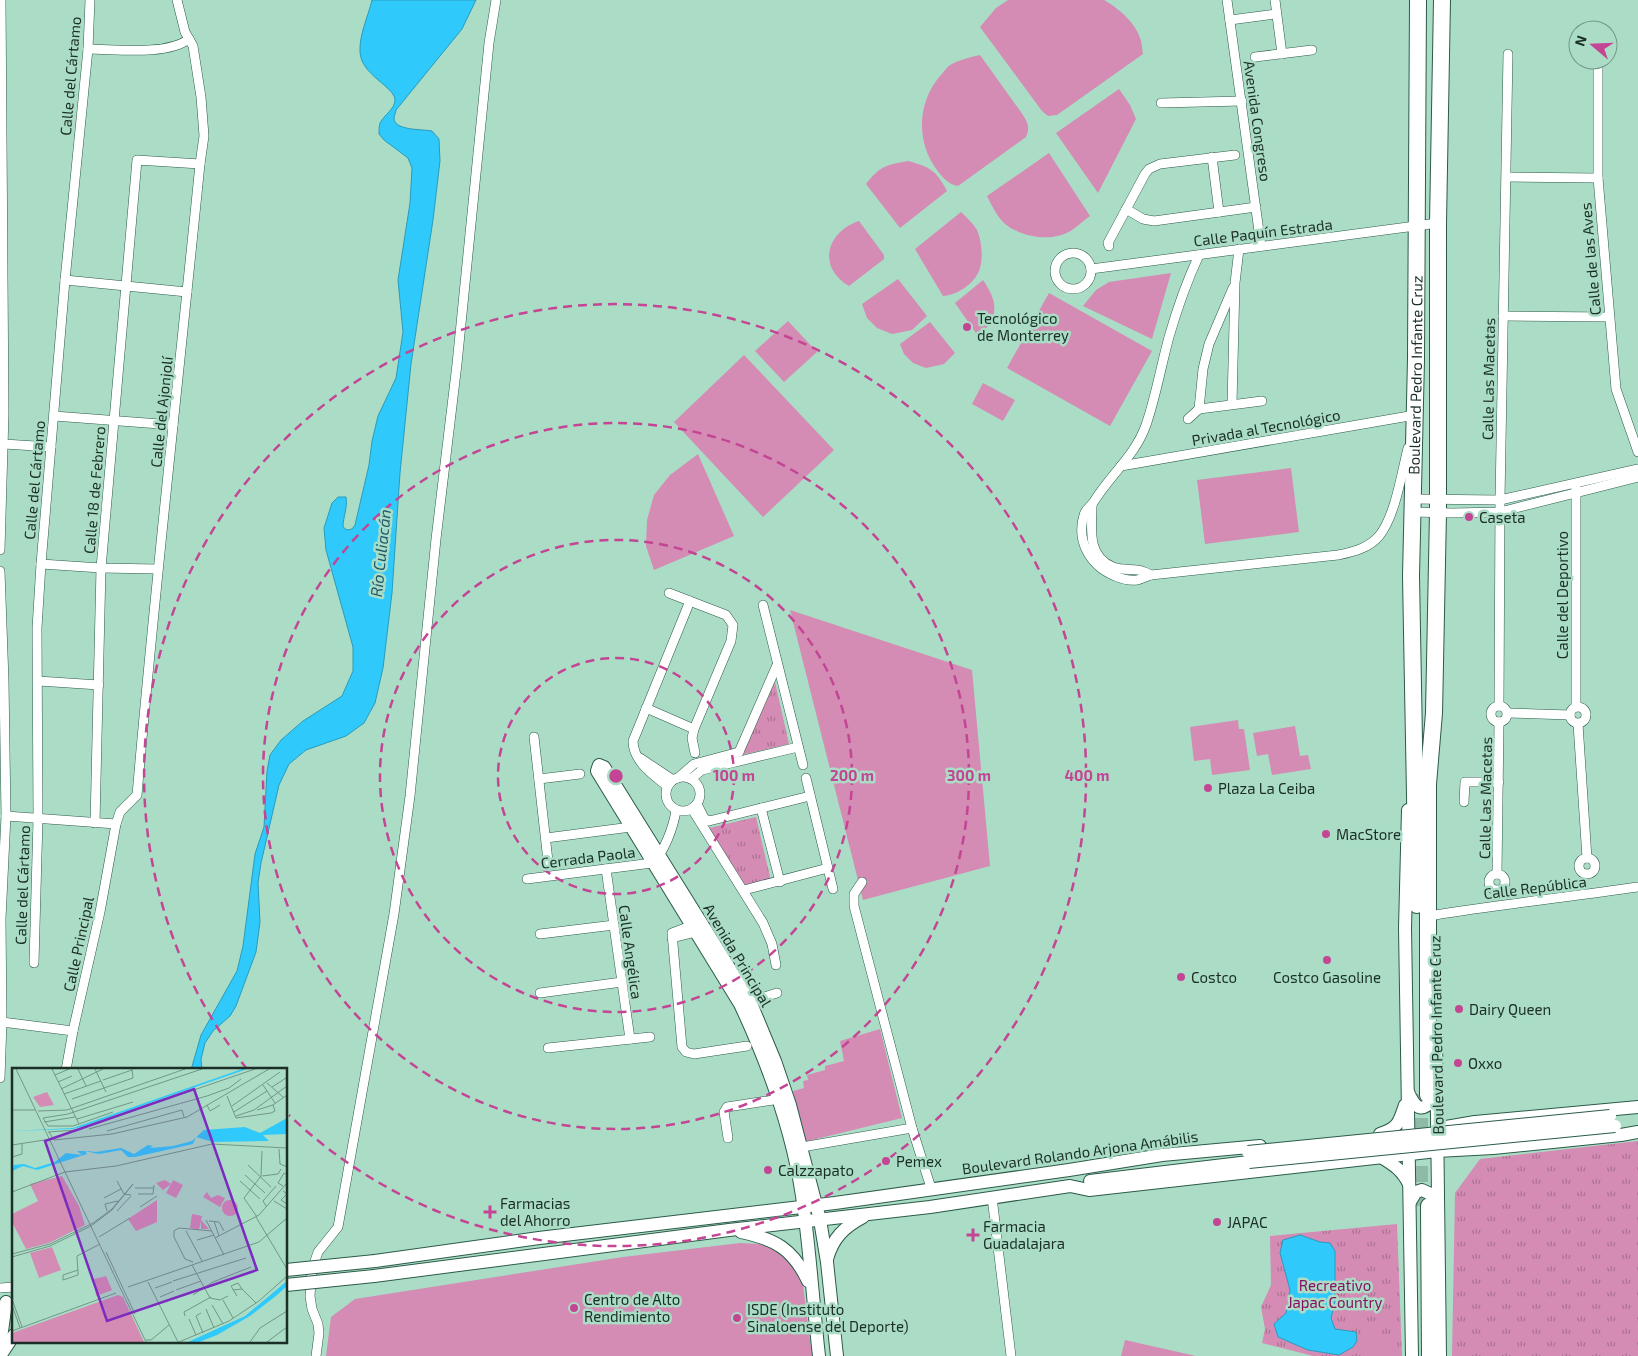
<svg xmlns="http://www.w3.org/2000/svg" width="1638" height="1356" viewBox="0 0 1638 1356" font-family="'Exo 2',sans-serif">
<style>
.grass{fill:url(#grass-tufts)}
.garden{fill:#d48bb4}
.water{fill:#30c9fb;stroke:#2a9bbb}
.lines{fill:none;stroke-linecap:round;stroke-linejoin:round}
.highway-tunnel{stroke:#8ebaa6;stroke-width:16;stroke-dasharray:16 8;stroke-linecap:butt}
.street-casing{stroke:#2b5b48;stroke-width:10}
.secondary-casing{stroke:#2b5b48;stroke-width:14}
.highway-casing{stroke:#2b5b48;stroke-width:18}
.street{stroke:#fff;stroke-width:9}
.secondary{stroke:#fff;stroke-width:12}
.highway{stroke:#fff;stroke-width:16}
.secondary-bridge-casing{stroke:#2b5b48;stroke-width:14;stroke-linecap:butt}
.secondary-bridge{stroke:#fff;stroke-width:12}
.ring{fill:none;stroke:#c34594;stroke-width:2.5;stroke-dasharray:9 6}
.poi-dot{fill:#c34594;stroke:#abddc6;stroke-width:2}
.labels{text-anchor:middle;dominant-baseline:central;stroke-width:5;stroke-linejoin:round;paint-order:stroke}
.street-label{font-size:15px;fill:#1b2f27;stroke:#abddc6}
.poi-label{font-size:15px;fill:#1b2f27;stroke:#abddc6;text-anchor:start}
.park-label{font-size:15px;fill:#891163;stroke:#abddc6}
.water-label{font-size:16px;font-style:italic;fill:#1f586d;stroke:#abddc6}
.inset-road{fill:none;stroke:#719786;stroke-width:1}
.view{fill:#7b2cbf;fill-opacity:0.15;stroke:#7b2cbf;stroke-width:2.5}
.inset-edge{fill:none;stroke:#1b2f27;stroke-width:2.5}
.centre{fill:#c34594;stroke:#abddc6;stroke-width:2.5}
.ring-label{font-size:15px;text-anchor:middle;font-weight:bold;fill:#c34594;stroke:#abddc6;stroke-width:5;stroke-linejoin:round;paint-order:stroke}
</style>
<defs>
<pattern id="grass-tufts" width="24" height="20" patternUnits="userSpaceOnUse" patternTransform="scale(1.25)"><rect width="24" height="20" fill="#d48bb4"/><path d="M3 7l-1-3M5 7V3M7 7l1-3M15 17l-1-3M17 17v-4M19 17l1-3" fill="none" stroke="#ab7292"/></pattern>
</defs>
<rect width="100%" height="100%" fill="#abddc6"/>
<g class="grass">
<polygon points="775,682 789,744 741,755"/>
<polygon points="756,817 771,881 743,888 709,828"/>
<polygon points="1638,1141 1638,1356 1452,1356 1455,1193 1480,1159"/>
<polygon points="1397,1224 1402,1356 1313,1356 1262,1343 1265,1329 1261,1307 1271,1285 1270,1236"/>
</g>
<g class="garden">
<path d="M1008,0H1104C1118,8 1135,22 1140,38C1142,42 1142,49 1143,54L1057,115L1048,116L1042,111L980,27L996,8Z"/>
<path d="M980,55L1023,115C1028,123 1030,128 1026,137L958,186C949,185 942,177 937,170C916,142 917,103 940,76C943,73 946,68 950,65C959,60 970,57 980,55Z"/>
<polygon points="1119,89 1130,105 1136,119 1098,193 1056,133"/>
<path d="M1049,153L1090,216C1084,220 1078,226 1072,230C1054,242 1027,238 1009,227C999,221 992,206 987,196Z"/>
<path d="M908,161C930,167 936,170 947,191L900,228L866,184C880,166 886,165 908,161Z"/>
<path d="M961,212C967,218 973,223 977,230C982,241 984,262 978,273C972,285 957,295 943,296L915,249Z"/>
<path d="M859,221L884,255V259L849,286C817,267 826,232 859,221Z"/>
<polygon points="1171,273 1152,339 1083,306 1096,290 1109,282"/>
<polygon points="898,279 927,316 912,330 892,334 877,328 867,318 862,304"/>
<path d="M983,280C998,302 1000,318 978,336L955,303Z"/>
<polygon points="1049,293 1152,351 1110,426 1007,368"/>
<polygon points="788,321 817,352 784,382 755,351"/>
<polygon points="930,322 955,353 944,364 926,368 913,363 904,354 900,344"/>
<polygon points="744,355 834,450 763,517 674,422"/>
<polygon points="983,383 1015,400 1003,421 972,404"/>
<polygon points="698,454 734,536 654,570 646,546 647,520 654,495 670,475"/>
<polygon points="1291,468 1299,532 1205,544 1197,480"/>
<polygon points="790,610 972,670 990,866 863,900"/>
<polygon points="1238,720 1239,729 1244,729 1250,770 1212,775 1210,759 1194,761 1190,727"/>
<polygon points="1295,726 1300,756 1308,755 1311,769 1272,775 1268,754 1257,756 1253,733"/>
<polygon points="880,1029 902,1118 804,1142 793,1091 804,1088 803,1081 808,1080 807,1075 825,1070 825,1066 844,1061 840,1041"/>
<polygon points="740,1243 760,1244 774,1250 791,1264 803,1285 812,1356 326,1356 331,1317 355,1299 623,1257"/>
<polygon points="1370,1334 1397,1348 1393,1356 1376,1356 1363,1349"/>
<polygon points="1125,1340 1196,1356 1121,1356"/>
</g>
<g class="water">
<path d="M372,0H476L462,29L396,110C396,113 394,115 394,118C394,131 423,129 432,131L439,139L440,161L433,220L411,364L400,473L392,593L383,668L375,703L364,723L346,736L306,750L289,764L279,785L261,863L258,883L260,922L256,952L236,1006L230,1016L213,1031L205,1043L201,1059L202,1070H191L201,1035L237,971L243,946L255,854L264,827L267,771L270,755L281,740L303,721L342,696L353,671V647L326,550L324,528L332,503L338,497H346C348,507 343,517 343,527L347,530L352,529L355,525L369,465L372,441L378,416L396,378L403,332L398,280L410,203L412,168L408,158L384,140L379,134C379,131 379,126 380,123C384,115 395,109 395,100C395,87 361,75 360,52C359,35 368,17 372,0Z"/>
<polygon points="1300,1235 1320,1242 1330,1243 1335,1251 1335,1302 1331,1318 1335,1329 1356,1332 1357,1341 1353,1347 1339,1355 1308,1350 1278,1337 1274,1324 1286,1313 1290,1290 1280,1253 1283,1240"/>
</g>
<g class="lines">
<polyline class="highway-tunnel" points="1420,1094 1420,1207"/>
<defs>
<g id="street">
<polyline points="1227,0 1261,246"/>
<polyline points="1275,0 1282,54"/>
<polyline points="1230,20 1276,14"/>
<path d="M88,49C116,49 166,56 189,39"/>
<polyline points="1255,57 1312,50"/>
<polyline points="1598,60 1598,178 1616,389 1638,452"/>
<polyline points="1161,103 1242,101"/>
<polyline points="1212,157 1219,212"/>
<polyline points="1507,177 1598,178"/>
<polyline points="1126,209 1143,219 1154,221 1256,207"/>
<polyline points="1109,246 1108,243 1145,174 1149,169 1160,164 1235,155"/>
<circle cx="1073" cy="271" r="18"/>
<path d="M1199,255C1187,281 1177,309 1169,337C1161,366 1156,396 1146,425C1135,456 1110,475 1093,503C1090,507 1085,510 1084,515C1076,541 1090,566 1115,576C1122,579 1130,581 1137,580C1142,579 1147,576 1151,575L1338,555C1353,552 1369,548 1379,536C1395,517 1402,472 1408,448"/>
<polyline points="1091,269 1438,223"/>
<polyline points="65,280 187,292"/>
<polyline points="1503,316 1609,317"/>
<polyline points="1232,404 1235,283 1239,249"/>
<polyline points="1199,409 1203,369 1209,344 1233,288"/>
<polyline points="1199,409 1262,401"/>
<polyline points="54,416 173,425"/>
<polyline points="1188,419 1199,409"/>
<polyline points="4,444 51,447"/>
<polyline points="1121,466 1415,415"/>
<polyline points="1412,499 1500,500 1638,469"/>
<path d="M1092,505C1092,527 1086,556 1113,567C1121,570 1129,569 1137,570C1142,570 1147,573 1151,575"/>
<polyline points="1412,512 1453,513 1500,512 1638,477"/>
<polyline points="0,550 4,413 1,0"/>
<polyline points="41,564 101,568 157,569"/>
<polyline points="0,571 4,681 6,816 1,919 2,1022 0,1078"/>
<polyline points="669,593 726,615 733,625 731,641 694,729 692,738 695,753"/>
<polyline points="763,605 803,765"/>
<polyline points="38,681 99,685"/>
<circle cx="1499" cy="714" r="8"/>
<polyline points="1499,706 1500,500 1508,54"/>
<circle cx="1578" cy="715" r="8"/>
<polyline points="1576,707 1576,488"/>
<polyline points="646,708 694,729"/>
<polyline points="1508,713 1570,715"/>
<polyline points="1578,724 1587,858"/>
<polyline points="534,737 548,861"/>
<polyline points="739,752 777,665"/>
<polyline points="640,758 673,780"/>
<circle cx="683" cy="794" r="17"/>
<polyline points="678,778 694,764 739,752"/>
<polyline points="806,778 833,889"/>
<polyline points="539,779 580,774"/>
<polyline points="691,779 702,770 798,747"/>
<path d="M667,786C653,775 633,761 633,741L690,601"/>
<polyline points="1464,802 1465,782 1499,782"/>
<polyline points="697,804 704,818 709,821"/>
<polyline points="761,808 780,882"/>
<polyline points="692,809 763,923 772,944 776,965"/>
<polyline points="6,816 116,824"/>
<polyline points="709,821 810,796"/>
<polyline points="95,823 101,568 137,160 200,164"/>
<polyline points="546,838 631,827 636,825"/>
<circle cx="1587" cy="866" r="8"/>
<polyline points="606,869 630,1039"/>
<circle cx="1497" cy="882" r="8"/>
<polyline points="1497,874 1499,722"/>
<path d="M527,879L652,863C664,854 674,825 676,810"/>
<polyline points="862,882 854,894 854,906 912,1128 931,1188"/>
<polyline points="744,890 828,868"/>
<path d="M1435,915C1502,904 1570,897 1638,887"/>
<polyline points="691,926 672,933 682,1047 686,1052 694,1054 747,1046"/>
<polyline points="540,934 614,925"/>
<polyline points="672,938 696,932"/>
<polyline points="34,963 38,819 37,628 41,564 65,280 88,49 90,0"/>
<polyline points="540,993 622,982"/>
<polyline points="745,1003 777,993"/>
<polyline points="2,1022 73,1031"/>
<polyline points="548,1048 650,1037"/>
<path d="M66,1070L73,1031L100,912L116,824L120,812L137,795C155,584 179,375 200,164L204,136L201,97L193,46L185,32L177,0"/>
<polyline points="728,1138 724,1112 727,1107 780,1099"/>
<polyline points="802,1147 912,1128"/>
<polyline points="992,1197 1011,1356"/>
<polyline points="0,1288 14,1287"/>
<polyline points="316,1356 319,1333 318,1324 312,1309 310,1296 312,1270 318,1252 338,1227 394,914 410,796 436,539 457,364 489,43 496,0"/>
</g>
<g id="secondary">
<polyline points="1408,810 1405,928 1412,1356"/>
<polyline points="1436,1036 1440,1356"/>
<path d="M1408,1092C1417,1112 1423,1112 1437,1096"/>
<polyline points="1446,1127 1475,1122 1638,1107"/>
<path d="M1380,1134C1398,1128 1399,1123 1405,1105"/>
<path d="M1381,1157C1394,1165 1402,1170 1409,1184"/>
<polyline points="1090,1181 1249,1162"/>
<polyline points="1410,1202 1416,1192 1422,1190 1433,1195 1438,1205"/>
<path d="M741,1232C775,1239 793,1249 808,1281"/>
<path d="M827,1259C833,1238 844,1227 863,1217"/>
<polyline points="375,1261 539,1238 835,1203 1069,1170 1162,1155 1260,1146"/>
<polyline points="374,1276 729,1230 930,1207 1070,1186 1089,1190 1437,1151 1493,1148 1621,1135 1638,1132"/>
<polyline points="0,1346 6,1302"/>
<polyline points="0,1356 14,1335"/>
<path d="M819,1356C813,1303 810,1249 802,1196C792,1129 769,1066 740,1004L597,771L599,765L604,767L750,1001L775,1061L790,1105L820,1220L827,1262L837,1356"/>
</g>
<g id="highway">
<path id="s1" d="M1417,905L1411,576L1416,359L1418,0"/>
<polyline points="1428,1095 1428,784 1434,713 1438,512 1438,223 1442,0"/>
<polyline points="1429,1206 1430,1356"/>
</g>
</defs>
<use href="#street" class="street-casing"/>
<use href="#secondary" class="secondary-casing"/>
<use href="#highway" class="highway-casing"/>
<use href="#street" class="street"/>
<use href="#secondary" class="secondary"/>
<use href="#highway" class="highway"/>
<defs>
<g id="secondary-bridge">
<polyline points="1248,1152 1610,1116"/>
<polyline points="1249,1162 1615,1126"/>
<polyline points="286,1270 375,1261"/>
<polyline points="286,1285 374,1276"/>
</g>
</defs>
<use href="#secondary-bridge" class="secondary-bridge-casing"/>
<use href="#secondary-bridge" class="secondary-bridge"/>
</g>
<g class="ring">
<circle cx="616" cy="776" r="118"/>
<circle cx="616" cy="776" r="236"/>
<circle cx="616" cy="776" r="353"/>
<path d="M247 1069A471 471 0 1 1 289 1115"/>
</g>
<g class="poi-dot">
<circle cx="967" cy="327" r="5"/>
<circle cx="1469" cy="517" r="5"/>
<circle cx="1208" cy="788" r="5"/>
<circle cx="1326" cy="834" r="5"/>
<circle cx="1327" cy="960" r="5"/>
<circle cx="1181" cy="977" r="5"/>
<circle cx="1459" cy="1009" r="5"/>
<circle cx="1458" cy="1063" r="5"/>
<circle cx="886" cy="1161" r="5"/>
<circle cx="768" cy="1170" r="5"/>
<path d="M487.5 1204.5h5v5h5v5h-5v5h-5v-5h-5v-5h5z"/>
<circle cx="1217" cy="1222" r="5"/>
<path d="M970.5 1227.5h5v5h5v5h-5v5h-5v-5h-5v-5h5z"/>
<circle cx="574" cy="1308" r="5"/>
<circle cx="737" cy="1318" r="5"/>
</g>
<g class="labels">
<g class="street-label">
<text transform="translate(70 76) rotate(-85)">Calle del Cártamo</text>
<text transform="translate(1258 121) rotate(82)">Avenida Congreso</text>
<text transform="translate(1263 232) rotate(-7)">Calle Paquín Estrada</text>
<text transform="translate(1590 259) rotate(-95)">Calle de las Aves</text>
<text stroke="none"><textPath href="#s1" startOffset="530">Boulevard Pedro Infante Cruz</textPath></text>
<text transform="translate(1488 379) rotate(-89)">Calle Las Macetas</text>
<text transform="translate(161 412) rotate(-84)">Calle del Ajonjolí</text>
<text transform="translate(1266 427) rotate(-10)">Privada al Tecnológico</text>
<text transform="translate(34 480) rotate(-85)">Calle del Cártamo</text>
<text transform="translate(94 490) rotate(-85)">Calle 18 de Febrero</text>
<text transform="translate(1562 595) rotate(-90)">Calle del Deportivo</text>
<text transform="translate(1485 798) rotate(-89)">Calle Las Macetas</text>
<text transform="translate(588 857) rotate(-7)">Cerrada Paola</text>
<text transform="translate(22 885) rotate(-88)">Calle del Cártamo</text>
<text transform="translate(1535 887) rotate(-7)">Calle República</text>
<text transform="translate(78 944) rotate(-78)">Calle Principal</text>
<text transform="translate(631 952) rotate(82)">Calle Angélica</text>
<text transform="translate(738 955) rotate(59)">Avenida Principal</text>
<text transform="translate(1436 1035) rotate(-91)">Boulevard Pedro Infante Cruz</text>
<text transform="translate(1080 1152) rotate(-8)">Boulevard Rolando Arjona Amábilis</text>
</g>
<g class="poi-label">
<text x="977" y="318">Tecnológico<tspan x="977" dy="17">de Monterrey</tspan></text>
<text x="1479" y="517">Caseta</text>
<text x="1218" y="788">Plaza La Ceiba</text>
<text x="1336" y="834">MacStore</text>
<text x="1191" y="977">Costco</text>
<text x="1327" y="977" text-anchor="middle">Costco Gasoline</text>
<text x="1469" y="1009">Dairy Queen</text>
<text x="1468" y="1063">Oxxo</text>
<text x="896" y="1161">Pemex</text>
<text x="778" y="1170">Calzzapato</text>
<text x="500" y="1203">Farmacias<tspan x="500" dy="17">del Ahorro</tspan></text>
<text x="1227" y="1222">JAPAC</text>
<text x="983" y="1226">Farmacia<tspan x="983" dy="17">Guadalajara</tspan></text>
<text x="584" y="1299">Centro de Alto<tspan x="584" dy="17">Rendimiento</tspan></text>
<text x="747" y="1309">ISDE (Instituto<tspan x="747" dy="17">Sinaloense del Deporte)</tspan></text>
</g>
<g class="park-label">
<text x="1335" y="1285">Recreativo<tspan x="1335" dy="17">Japac Country</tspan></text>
</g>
<g class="water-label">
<text transform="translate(380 553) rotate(-84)">Río Culiacán</text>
</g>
</g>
<g transform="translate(12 1068)">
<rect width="275" height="275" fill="#abddc6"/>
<path d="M40,179L49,202L27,210L18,185ZM94,208L100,222L84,228L82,211ZM106,227L111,229L132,274H0V265Z" fill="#d48bb4"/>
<path d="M35,24L42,37L28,39L21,29ZM50,108L67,138L73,157L37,175L14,181L0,154V146L26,133L18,116ZM153,112L159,116L161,112L171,117L164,130L154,125L159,116L151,122L144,115ZM195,124L199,130L206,127L213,130L208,139L191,129ZM145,132V154L124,163L116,151ZM210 140a8 8 0 1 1 16 0a8 8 0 1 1-16 0ZM180,146L190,148L189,152L197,161H189V153L187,162L178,160Z" fill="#d48bb4"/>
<path d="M230,1H235L69,59L61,61L0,63L61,60ZM275,50V66L251,67L257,73L201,74L184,69L181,76L123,89H116L109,82L87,86L73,83L75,86L25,102L11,98L0,103L2,97L12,96L23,100L43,94L54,85L70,87L65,83H76L84,84L109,80L122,86L136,77L141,78L138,80L161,78L180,73L192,62L233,59L248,65ZM275,213V218L265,227L238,248L205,267L187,274H176L233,248Z" fill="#30c9fb"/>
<path class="inset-road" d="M4,1L134,274M40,1L67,56M66,1L74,18M83,1L94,24M43,7L57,1M91,12L120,2M46,14L60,8M255,15L271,29M251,17L263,35M260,19L274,10M49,21L91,1M52,26L89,13M215,28L224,50L259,45L263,43L261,37M60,31L121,10L120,1M195,37L198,43L208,37M220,38L268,4M0,42H23M245,42L261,37L275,27M26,43L55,42L173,1M101,44L61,58H36L31,50L56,46L190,1M222,44L255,23M224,48L242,42L275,18M65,51L121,34M32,54L63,49M77,61L195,28L217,20L229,11M95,63L170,42L172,49M36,64L65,62L243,1M37,64L42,72L100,66L175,49L257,1M0,77L39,71M267,81L268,96L275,99M0,89L10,86V76M236,97L259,119M233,107L253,125M250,108L266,106L269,101M105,113L112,126L119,127M228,113L248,131M271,118L266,115L272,105L275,107M123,120H142M271,123L275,126L269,132L275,136M0,124L53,104L104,98L200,76L275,80M126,126H141L142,117M92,130L109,121M262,133L275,141M254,138L251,133L264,118M128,139L145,128M95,143L93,136L106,133M105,143L119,128M244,149L275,201M245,149L232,130L249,108L250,83M194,152L212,187M197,153L207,154L212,163M202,153L207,168M174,163L190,193M87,169L118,150M203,170L247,147L275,115M185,172L202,167M94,184L123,246M0,186L38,176L81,155L100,141L121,116L100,142L79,158L38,178L0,189M181,194L173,191L162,169V163L167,160L200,163M180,197L198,230L208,232L216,228M66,202L51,207V212L66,207V204L65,189V188L88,176M161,213L234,190M136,214L166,274M116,219L247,174L275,150M143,220L160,214M164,222L189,213M221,222L230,221L244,235M181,227L201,214L239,199M225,228L219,218L226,215L230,221M148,229L162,223M0,231L10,259M211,232L221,250M0,237L8,260M200,237L211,256M194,241L202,260M189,245L184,248L191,265M173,248L172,244L199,229M177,251L184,267M0,263L104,225M134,272H139L157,257M167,274L217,253L247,233L275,208M238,274L248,260L275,243M255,274L275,259"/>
<path class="view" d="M182,21L245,202L95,253L33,73Z"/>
<rect width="275" height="275" class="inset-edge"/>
</g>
<circle cx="616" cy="776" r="8" class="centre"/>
<g class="ring-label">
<text x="734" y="781">100 m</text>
<text x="852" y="781">200 m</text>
<text x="969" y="781">300 m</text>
<text x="1087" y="781">400 m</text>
</g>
<g transform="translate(1593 45) rotate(289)"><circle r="24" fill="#abddc6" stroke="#719786"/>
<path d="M0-4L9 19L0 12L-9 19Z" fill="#c34594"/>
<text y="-8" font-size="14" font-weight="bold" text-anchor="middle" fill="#1b2f27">N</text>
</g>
</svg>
